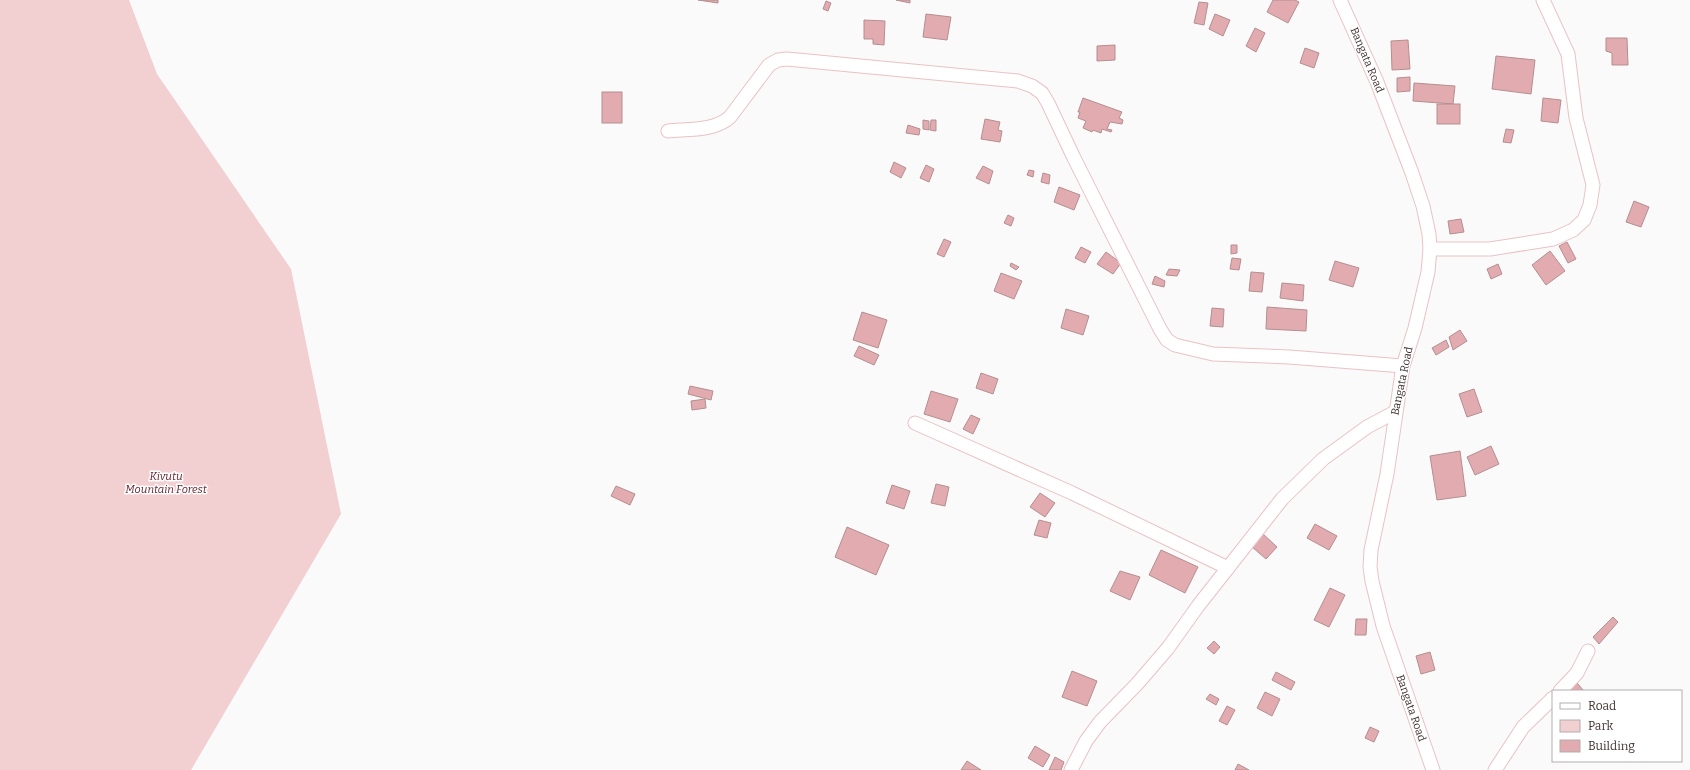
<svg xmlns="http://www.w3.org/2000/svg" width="1690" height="770" viewBox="0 0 1690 770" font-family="Bitter,serif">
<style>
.green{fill:#f2cfd1}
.building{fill:#e2abaf;stroke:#b48e90}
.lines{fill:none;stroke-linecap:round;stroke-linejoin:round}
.street-casing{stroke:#eac2c4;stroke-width:15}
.street{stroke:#fff;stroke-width:13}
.labels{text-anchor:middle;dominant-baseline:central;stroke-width:3;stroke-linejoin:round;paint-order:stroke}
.street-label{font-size:11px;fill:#413132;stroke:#fff}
.park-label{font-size:11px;font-style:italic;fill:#66242e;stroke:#fff}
</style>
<rect width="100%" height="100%" fill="#fafafa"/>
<polygon class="green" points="0,0 129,0 157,74 291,269 341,514 191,770 0,770"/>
<g class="building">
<polygon points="698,0 718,0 718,3"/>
<polygon points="896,0 910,0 910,3"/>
<polygon points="1273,0 1295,0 1299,2 1288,23 1267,12"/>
<polygon points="826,1 831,3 828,11 823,9"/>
<polygon points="1199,2 1208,3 1204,25 1194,23"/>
<polygon points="926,14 951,17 947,40 923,37"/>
<polygon points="1215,14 1230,20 1223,36 1209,29"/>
<polygon points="864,20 885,21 884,45 873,44 873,39 864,39"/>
<polygon points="1255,28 1265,33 1256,52 1246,46"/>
<polygon points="1606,38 1627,38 1628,65 1612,65 1612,53 1606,51"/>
<polygon points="1408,40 1410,69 1392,70 1391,41"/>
<polygon points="1115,45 1115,60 1097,61 1097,46"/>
<polygon points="1305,48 1319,53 1314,68 1300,63"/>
<polygon points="1496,56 1535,60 1531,94 1492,89"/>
<polygon points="1410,77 1410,91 1397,92 1397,78"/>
<polygon points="1414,83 1455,86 1453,104 1413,101"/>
<rect x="602" y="92" width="20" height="31"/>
<polygon points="1083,98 1122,112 1119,118 1123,120 1122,124 1110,122 1107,129 1112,130 1111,132 1102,129 1101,133 1093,130 1092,132 1083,128 1086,121 1078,118 1080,112 1078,112"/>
<polygon points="1543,98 1561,100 1558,123 1541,121"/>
<rect x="1437" y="104" width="23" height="20"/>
<polygon points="985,119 1000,122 998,130 1002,131 1000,142 981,139"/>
<polygon points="923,120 929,121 929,130 923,129"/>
<polygon points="931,120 936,120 936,131 930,130"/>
<polygon points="908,125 920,129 919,135 906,133"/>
<polygon points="1506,129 1514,130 1511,143 1503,142"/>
<polygon points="894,162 906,168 901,178 890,172"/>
<polygon points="926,165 934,169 929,182 920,178"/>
<polygon points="983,166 993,171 989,184 976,178"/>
<polygon points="1029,170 1034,171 1033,177 1027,175"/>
<polygon points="1043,173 1050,175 1049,184 1041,182"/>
<polygon points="1059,187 1080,195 1074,210 1054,202"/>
<polygon points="1634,201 1649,207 1641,227 1626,222"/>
<polygon points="1008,215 1014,218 1011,226 1004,223"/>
<polygon points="1461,219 1464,232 1450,234 1448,221"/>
<polygon points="944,239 951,242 944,257 937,254"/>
<polygon points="1567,242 1576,259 1568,263 1559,246"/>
<polygon points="1231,245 1237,245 1237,253 1231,254"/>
<polygon points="1081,247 1091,252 1085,263 1075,258"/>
<polygon points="1550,251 1565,271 1546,285 1532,265"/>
<polygon points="1106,252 1121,263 1113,274 1097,264"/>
<polygon points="1232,258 1241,259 1239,270 1230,269"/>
<polygon points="1335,261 1359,268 1353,287 1329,280"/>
<polygon points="1011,263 1019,267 1016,270 1010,266"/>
<polygon points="1498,264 1502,274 1491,279 1487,269"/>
<polygon points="1169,269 1180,270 1177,276 1166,275"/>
<polygon points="1251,272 1264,273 1262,292 1249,291"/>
<polygon points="1001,273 1022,281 1014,299 994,291"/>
<polygon points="1155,276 1165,281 1164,287 1152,284"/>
<polygon points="1282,283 1304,285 1303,301 1280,298"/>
<polygon points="1267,307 1307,310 1306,331 1266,329"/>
<polygon points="1212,308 1224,309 1223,327 1210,326"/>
<polygon points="1066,309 1089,316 1083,335 1061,328"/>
<polygon points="862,312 887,320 878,348 853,340"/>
<polygon points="1460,330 1467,341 1453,350 1449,337"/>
<polygon points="1446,340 1449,347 1436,355 1432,348"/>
<polygon points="859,346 879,355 874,365 854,356"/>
<polygon points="981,373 998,379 993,394 976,388"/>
<polygon points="690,386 713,391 711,400 688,394"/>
<polygon points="1474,389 1482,412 1467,417 1459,394"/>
<polygon points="931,391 958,399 950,422 924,414"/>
<polygon points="705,399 706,408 692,410 691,401"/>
<polygon points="971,415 980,419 973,434 963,429"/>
<polygon points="1491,446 1499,464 1475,475 1467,457"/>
<polygon points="1460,451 1466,496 1437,500 1430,456"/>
<polygon points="936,484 949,487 945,506 931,503"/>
<polygon points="892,485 910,491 904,509 886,503"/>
<polygon points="616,486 635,494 630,505 611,496"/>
<polygon points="1040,493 1055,503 1045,517 1030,507"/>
<polygon points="1039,520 1051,523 1047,538 1034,535"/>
<polygon points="1315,524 1337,536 1329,550 1307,538"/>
<polygon points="847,527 889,545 876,575 835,557"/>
<polygon points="1262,533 1277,547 1266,559 1251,546"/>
<polygon points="1161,550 1198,567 1185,593 1149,575"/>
<polygon points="1120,571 1140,577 1130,600 1110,591"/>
<polygon points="1330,588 1345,595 1329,627 1314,620"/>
<polygon points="1613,617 1618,622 1599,644 1593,637"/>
<polygon points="1356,619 1367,619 1366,635 1355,635"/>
<polygon points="1214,641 1220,647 1214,654 1207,648"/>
<polygon points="1430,652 1435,670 1421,674 1416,656"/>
<polygon points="1072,671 1097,681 1087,706 1062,697"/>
<polygon points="1276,672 1295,682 1291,690 1272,680"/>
<polygon points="1577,683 1584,691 1568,691"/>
<polygon points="1265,692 1280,699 1272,716 1257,708"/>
<polygon points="1210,694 1219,699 1216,705 1206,699"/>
<polygon points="1227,706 1235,710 1227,725 1219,721"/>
<polygon points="1370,727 1379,731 1374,742 1365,738"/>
<polygon points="1035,746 1050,755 1043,767 1028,758"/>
<polygon points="1055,757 1064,762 1061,770 1049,770"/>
<polygon points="967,761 981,770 961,770"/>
<polygon points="1238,764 1249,770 1235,770"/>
</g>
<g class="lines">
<defs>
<g id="street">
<polyline points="1340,0 1377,82 1412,173 1423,206 1429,234 1430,249 1428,272 1415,328 1403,366 1387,474 1371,550 1370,567 1372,581 1383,626 1433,770"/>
<path d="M668,131C688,129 715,131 730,117L769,65L778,60L787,59L1018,81L1032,86L1042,93L1048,103L1074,158L1160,329L1167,340L1175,345L1213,354L1289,357L1403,366"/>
<polyline points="1430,249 1490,249 1553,239 1573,230 1584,220 1590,205 1593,185 1576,118 1568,54 1543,0"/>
<polyline points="915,423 1072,493 1228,568"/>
<polyline points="1560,691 1577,673 1588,651"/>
<polyline points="1071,770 1086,741 1100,722 1137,684 1168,648 1198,606 1282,499 1323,459 1367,427 1395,412"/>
<polyline points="1495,770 1523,727 1553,698"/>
</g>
</defs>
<use href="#street" class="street-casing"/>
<use href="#street" class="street"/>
</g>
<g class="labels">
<g class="street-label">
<text transform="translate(1367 60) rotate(67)">Bangata Road</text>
<text transform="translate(1402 381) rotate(-78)">Bangata Road</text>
<text transform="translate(1411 708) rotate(71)">Bangata Road</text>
</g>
<g class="park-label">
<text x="166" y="476">Kivutu<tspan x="166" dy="13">Mountain Forest</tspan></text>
</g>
</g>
<rect x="1552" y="690" width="130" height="72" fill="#ffffff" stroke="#b3adad"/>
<rect x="1560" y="703" width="20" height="6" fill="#ffffff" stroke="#b3adad"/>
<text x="1588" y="710" font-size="12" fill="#413132">Road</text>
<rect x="1560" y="720" width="20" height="12" fill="#f2cfd1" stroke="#b3adad"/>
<text x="1588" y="730" font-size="12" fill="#413132">Park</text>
<rect x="1560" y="740" width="20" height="12" fill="#e2abaf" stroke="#b3adad"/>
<text x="1588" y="750" font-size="12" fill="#413132">Building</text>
</svg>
